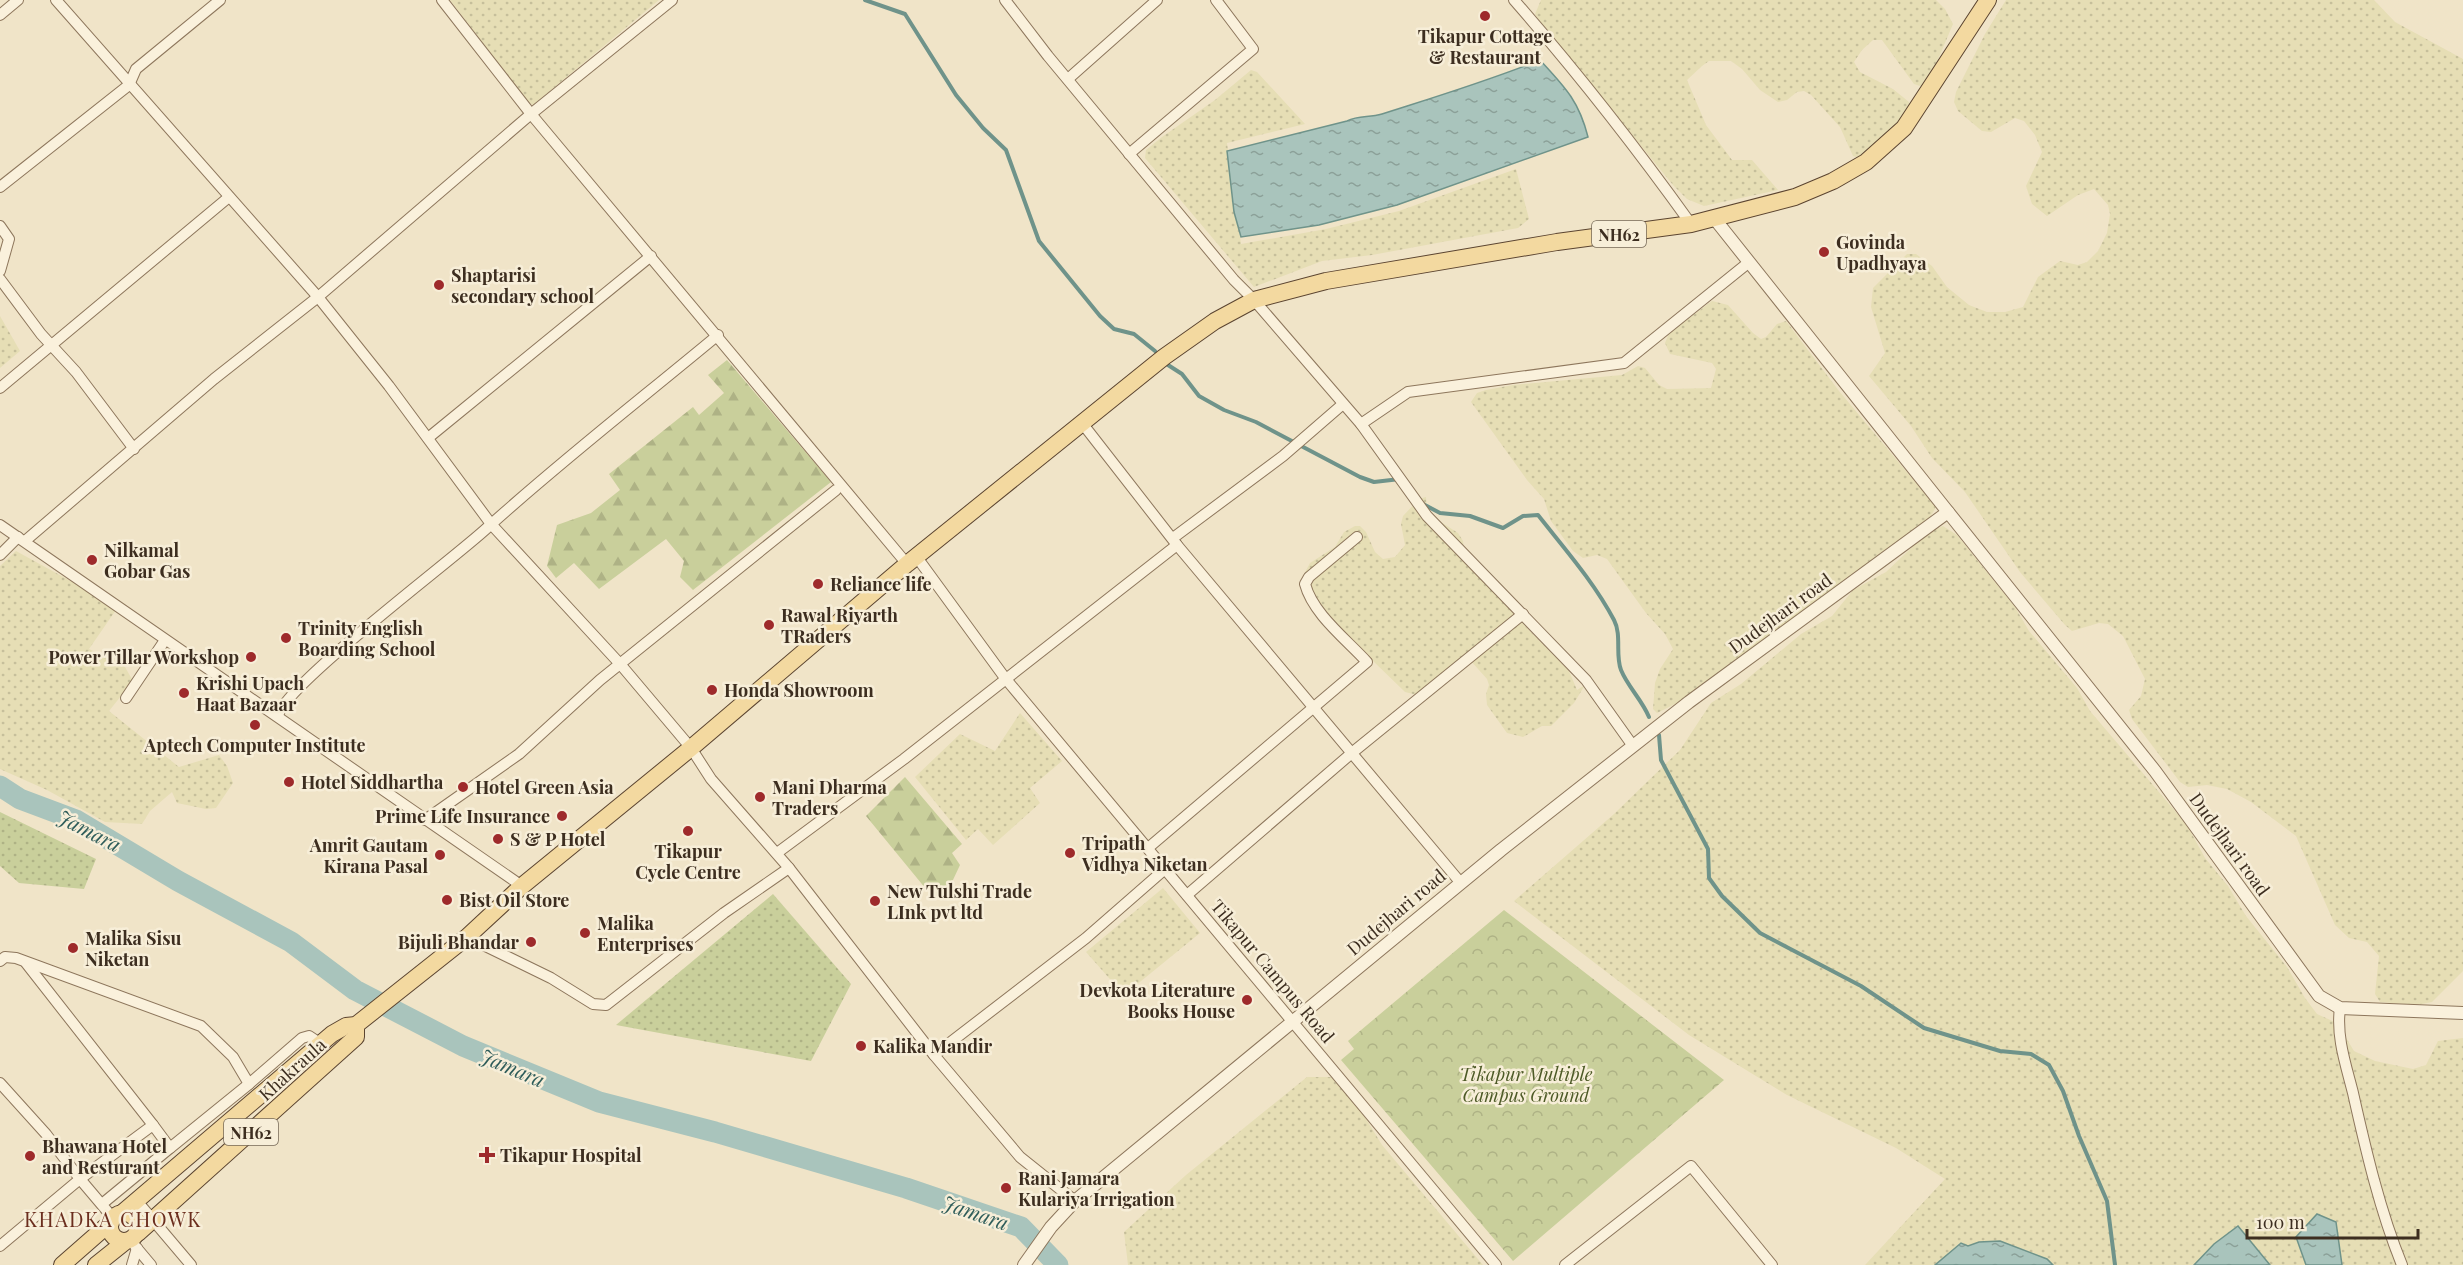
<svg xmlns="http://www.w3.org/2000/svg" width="2463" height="1265" viewBox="0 0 2463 1265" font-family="'Playfair Display',serif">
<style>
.farmland{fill:url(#farmland-dots)}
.grass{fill:url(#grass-dots)}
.forest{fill:url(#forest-firs)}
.park{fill:url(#park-crowns)}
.water{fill:url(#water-ripples);stroke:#6f938a;stroke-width:1.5}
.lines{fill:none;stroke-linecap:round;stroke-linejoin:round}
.stream{stroke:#6f938a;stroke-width:4}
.river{stroke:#a9c4bc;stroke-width:21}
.minor-casing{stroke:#8d765c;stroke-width:12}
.tertiary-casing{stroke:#8d765c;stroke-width:14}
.primary-casing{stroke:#5b4430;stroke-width:18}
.minor{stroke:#faf1dc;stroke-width:10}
.tertiary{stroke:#faf1dc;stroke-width:12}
.primary{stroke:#f3d9a0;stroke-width:16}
.poi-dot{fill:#9e2a2b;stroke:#f7eed8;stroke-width:2}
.labels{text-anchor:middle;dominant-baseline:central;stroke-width:5;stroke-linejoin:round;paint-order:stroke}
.shield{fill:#f7eed8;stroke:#756857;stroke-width:1.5}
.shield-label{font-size:16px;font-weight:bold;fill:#3d2e20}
.poi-label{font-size:18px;font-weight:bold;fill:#3d2e20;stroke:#f7eed8;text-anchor:start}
.street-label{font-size:18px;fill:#3d2e20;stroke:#f7eed8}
.park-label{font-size:18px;font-style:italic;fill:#4d5a26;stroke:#f7eed8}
.water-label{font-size:20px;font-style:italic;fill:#2f5d5a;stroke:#f7eed8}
.neighbourhood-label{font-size:20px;letter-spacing:1.5px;fill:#6b2e1e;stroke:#f7eed8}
</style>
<defs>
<pattern id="farmland-dots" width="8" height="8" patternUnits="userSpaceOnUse" patternTransform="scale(1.5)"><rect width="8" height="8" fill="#e6deb5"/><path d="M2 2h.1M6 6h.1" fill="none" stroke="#c6bf9b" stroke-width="1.8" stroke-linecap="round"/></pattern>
<pattern id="grass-dots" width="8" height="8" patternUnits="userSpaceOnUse" patternTransform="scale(1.5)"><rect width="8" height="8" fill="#c9cf9b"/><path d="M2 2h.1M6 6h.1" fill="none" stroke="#aeb285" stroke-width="1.8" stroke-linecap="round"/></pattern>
<pattern id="forest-firs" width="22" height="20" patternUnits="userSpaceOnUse" patternTransform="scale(1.5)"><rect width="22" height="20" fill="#c9cf9b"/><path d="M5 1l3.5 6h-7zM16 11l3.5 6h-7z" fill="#aeb285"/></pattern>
<pattern id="park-crowns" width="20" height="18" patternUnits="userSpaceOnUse" patternTransform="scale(1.5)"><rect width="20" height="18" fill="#c9cf9b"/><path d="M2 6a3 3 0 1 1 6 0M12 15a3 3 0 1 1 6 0" fill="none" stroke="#aeb285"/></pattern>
<pattern id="water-ripples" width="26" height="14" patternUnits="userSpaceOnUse" patternTransform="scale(1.5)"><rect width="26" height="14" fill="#a9c4bc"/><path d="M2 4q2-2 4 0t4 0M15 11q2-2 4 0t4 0" fill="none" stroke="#8ba098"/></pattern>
</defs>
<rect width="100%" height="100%" fill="#f0e4c8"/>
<g class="farmland">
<polygon points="450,0 659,0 533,105 528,102"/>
<polygon points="1541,0 1936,0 1945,9 1953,24 1931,76 1923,87 1914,84 1882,40 1873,40 1862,50 1854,62 1860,72 1893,89 1909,102 1909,106 1893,129 1861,159 1853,156 1840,127 1811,95 1804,91 1797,92 1787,100 1778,102 1760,90 1742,69 1731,61 1709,61 1702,66 1687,80 1706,125 1732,160 1752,160 1778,190 1704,206 1687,199 1673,185 1542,25 1535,14"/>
<polygon points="2006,0 2374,0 2395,22 2463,59 2463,971 2432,1002 2417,1005 2380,1002 2375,994 2379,956 2367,942 2349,938 2335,925 2296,836 2251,802 2227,789 2207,785 2188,787 2180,782 2132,719 2129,710 2141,696 2145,679 2123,636 2108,624 2099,623 2072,631 2065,625 2020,572 1965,492 1932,458 1911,426 1869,376 1885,353 1871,307 1873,288 1907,254 1916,254 1932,266 1947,287 1969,305 1987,312 2005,312 2023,307 2038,277 2060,261 2078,265 2087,262 2098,251 2107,233 2110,214 2108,205 2094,189 2078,195 2047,216 2032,204 2026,186 2042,152 2035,135 2024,121 2015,118 1991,132 1982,131 1958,111 1954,102 1956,92 1985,34"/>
<polygon points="1251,70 1257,72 1305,124 1227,143 1241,244 1326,229 1399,211 1516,169 1529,219 1518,228 1372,255 1322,261 1254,287 1145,158 1146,150 1162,137 1215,100"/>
<polygon points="1712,301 1728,305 1753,333 1761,339 1766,337 1777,324 1786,321 1839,391 1936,507 1929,519 1917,529 1677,703 1657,713 1653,709 1655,683 1660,669 1673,649 1665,634 1646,613 1607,559 1597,555 1583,558 1573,551 1551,521 1544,499 1527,480 1471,402 1477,393 1486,390 1513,385 1622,375 1638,366 1645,368 1659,385 1667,389 1711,388 1716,369 1712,363 1670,354 1665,343 1669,333"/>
<polygon points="0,316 20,351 0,368"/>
<polygon points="1426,497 1427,513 1458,533 1463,541 1465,557 1525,626 1569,671 1577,690 1585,685 1574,703 1551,726 1542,726 1523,737 1507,733 1487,705 1486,694 1489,685 1487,679 1470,660 1421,696 1405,692 1338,627 1304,582 1303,576 1310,563 1335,547 1344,532 1355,526 1360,526 1366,532 1375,552 1383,559 1395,557 1405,545 1401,524 1403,516 1419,499"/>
<polygon points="1943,526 1957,535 2015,607 2029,631 2077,688 2090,711 2187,825 2205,858 2228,886 2246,916 2287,967 2305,998 2317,1014 2337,1023 2354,1051 2375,1061 2413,1069 2426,1065 2438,1041 2463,1038 2463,1265 1865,1265 1945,1179 1896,1148 1787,1095 1689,1035 1514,901 1614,814 1680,750 1711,703 1741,684 1801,634 1832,616 1853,590 1886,572 1926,534"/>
<polygon points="16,551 118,607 89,649 125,667 133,681 109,711 179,767 219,755 227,766 233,783 216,808 206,809 177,803 172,792 150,811 142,824 105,822 47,790 0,769 0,566"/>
<polygon points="1020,713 1062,761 1030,788 1040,803 993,845 978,829 966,840 915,777 960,734 995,751"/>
<polygon points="1163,888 1200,933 1124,995 1086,952"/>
<polygon points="1307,1077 1331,1077 1363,1114 1382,1145 1483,1265 1128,1265 1124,1232 1186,1175"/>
</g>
<g class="grass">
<polygon points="0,812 96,859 84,889 19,883 0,866"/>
<polygon points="773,894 851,984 811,1061 616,1025"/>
</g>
<g class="forest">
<polygon points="727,360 831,482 693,590 680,577 684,561 666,539 599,589 574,563 556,578 547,566 557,525 591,513 620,490 609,474 693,407 699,415 724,393 708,375"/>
<polygon points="905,777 962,844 952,853 960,865 952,882 935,900 866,816"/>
</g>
<polygon class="park" points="1504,910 1724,1080 1513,1261 1341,1060 1354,1049 1348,1041"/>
<g class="water">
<path d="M1540,60C1565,87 1579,101 1588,137L1397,205L1319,225L1241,237L1234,212L1227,151L1347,121C1359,115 1369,118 1382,114C1435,97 1488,81 1540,60Z"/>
<polygon points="2317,1214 2336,1222 2342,1265 2306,1265 2296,1237"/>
<polygon points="2238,1226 2270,1265 2194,1265 2214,1244"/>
<polygon points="2000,1241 2047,1259 2053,1265 1935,1265 1961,1243 1968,1246 1979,1242"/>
</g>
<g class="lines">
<g class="stream">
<polyline points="865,0 905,14 956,95 983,128 1006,150 1039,241 1100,316 1114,329 1134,334 1155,351"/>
<polyline points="1168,365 1182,374 1199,396 1224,410 1256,422 1360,477 1374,482 1400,479"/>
<path d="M1423,504L1440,513L1470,516L1503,528L1523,516L1538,515C1564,548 1594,582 1614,620C1622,635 1615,655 1621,670C1628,687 1642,700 1649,717"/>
<polyline points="1659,735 1661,760 1708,849 1709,878 1722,896 1760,933 1861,986 1924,1028 2000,1051 2031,1054 2049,1065 2063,1091 2079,1136 2107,1201 2115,1265"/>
</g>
<polyline class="river" points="0,786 20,799 76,820 178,881 291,942 355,990 463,1046 599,1102 715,1132 906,1188 1021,1227 1058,1265"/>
<defs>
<g id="minor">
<polyline points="56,0 318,297 389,386 491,524 621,665 691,748 711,779 789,868 724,913 606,1005 593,1004 551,978 467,937"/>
<polyline points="442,0 531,114 907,564"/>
<polyline points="1005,0 1048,56 1234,280 1254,300 1361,424 1427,516 1586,680 1633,746"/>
<path d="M1514,0C1577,72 1635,146 1691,224"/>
<polyline points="0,15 18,0"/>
<polyline points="1068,79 1157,0"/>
<polyline points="1129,154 1253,49 1216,0"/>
<polyline points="0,187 129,85 136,69 220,0"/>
<polyline points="0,226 9,239 0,271"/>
<polyline points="0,279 41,334 76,372 134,449"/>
<polyline points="0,388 229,197"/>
<polyline points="1082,423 1177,545 1460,882"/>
<polyline points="1361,424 1408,392 1624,363 1748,263"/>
<polyline points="428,438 651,256"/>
<polyline points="0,525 522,886"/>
<polyline points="1173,538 1283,456 1343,404"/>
<polyline points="25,541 214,379 318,297 531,114 672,0"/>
<polyline points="0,555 18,537"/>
<polyline points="916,556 1005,678 1496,1265"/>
<polyline points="126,698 165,640"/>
<path d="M278,716C284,686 455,558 487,528C561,461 641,399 718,335"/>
<polyline points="425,820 519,754 600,680 836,490"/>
<path d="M1148,848L1367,662C1346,639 1313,614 1305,584L1309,577L1357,537"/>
<polyline points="777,853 904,759 1177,545"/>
<polyline points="789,868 934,1055 1020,1157 1075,1201"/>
<polyline points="1187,895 1353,752 1523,614"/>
<polyline points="0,961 5,957 16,958 201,1026 233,1057 249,1084 302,1038 309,1036 321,1044"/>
<path d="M2340,1008C2336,1037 2346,1065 2353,1093C2366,1151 2380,1211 2402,1265"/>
<polyline points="934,1055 1086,938 1165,869"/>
<polyline points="0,1083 46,1134 80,1179 153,1125 26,963"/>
<polyline points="170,1148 249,1084"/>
<polyline points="136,1200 191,1265"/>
<polyline points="102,1204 170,1148 153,1125"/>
<polyline points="130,1240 151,1265"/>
<polyline points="0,1246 80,1179 113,1218"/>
<polyline points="132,1265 137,1248"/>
<polyline points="1565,1265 1691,1166 1772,1265"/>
</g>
<g id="tertiary">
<polyline points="1714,218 1948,512"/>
<polyline points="1024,1265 1051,1227 1075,1201 1501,850 1689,702 1948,512 2155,771 2319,996 2340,1008 2463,1013"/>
</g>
<g id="primary">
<polyline points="122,1213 332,1034 346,1026 356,1025 467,937 522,886 691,748 907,564 1164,357 1215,321 1254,300 1326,281 1557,242 1691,224 1795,197 1833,181 1866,162 1904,128 1988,0"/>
<circle cx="124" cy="1227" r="14"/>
<polyline points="138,1233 356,1037 356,1025"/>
<polyline points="62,1265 111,1222"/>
<polyline points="96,1265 126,1241"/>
</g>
</defs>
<use href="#minor" class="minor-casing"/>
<use href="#tertiary" class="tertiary-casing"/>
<use href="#primary" class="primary-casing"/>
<use href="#minor" class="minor"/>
<use href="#tertiary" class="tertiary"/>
<use href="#primary" class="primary"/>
</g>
<g class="poi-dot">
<circle cx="1485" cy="16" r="6"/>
<circle cx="1824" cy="252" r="6"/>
<circle cx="439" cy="285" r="6"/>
<circle cx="92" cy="560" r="6"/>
<circle cx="818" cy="584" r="6"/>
<circle cx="769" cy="625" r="6"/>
<circle cx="286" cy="638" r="6"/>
<circle cx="251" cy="657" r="6"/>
<circle cx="712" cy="690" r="6"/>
<circle cx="184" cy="693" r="6"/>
<circle cx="255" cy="725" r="6"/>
<circle cx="289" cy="782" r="6"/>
<circle cx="463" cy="787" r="6"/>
<circle cx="760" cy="797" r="6"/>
<circle cx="562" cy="816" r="6"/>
<circle cx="688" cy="831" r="6"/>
<circle cx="498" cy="839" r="6"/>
<circle cx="1070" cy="853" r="6"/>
<circle cx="440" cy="855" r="6"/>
<circle cx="447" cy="900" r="6"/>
<circle cx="875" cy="901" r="6"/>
<circle cx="585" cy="933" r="6"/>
<circle cx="531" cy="942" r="6"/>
<circle cx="73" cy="948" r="6"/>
<circle cx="1247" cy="1000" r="6"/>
<circle cx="861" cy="1046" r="6"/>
<path d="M484 1146h6v6h6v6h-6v6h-6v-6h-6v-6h6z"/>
<circle cx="30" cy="1156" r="6"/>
<circle cx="1006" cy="1188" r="6"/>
</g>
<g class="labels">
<g class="shield">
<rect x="1592" y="221" width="54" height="26" rx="4.5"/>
<rect x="224" y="1119" width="54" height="26" rx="4.5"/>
</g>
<g class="shield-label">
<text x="1619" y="234">NH62</text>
<text x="251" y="1132">NH62</text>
</g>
<g class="poi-label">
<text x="1485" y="36" text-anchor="middle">Tikapur Cottage<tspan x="1485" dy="21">&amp; Restaurant</tspan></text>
<text x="1836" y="242">Govinda<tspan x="1836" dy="21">Upadhyaya</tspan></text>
<text x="451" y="275">Shaptarisi<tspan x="451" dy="21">secondary school</tspan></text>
<text x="104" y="550">Nilkamal<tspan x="104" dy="21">Gobar Gas</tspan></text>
<text x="830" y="584">Reliance life</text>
<text x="781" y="615">Rawal Riyarth<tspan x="781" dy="21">TRaders</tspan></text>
<text x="298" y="628">Trinity English<tspan x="298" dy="21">Boarding School</tspan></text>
<text x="239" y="657" text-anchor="end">Power Tillar Workshop</text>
<text x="196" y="683">Krishi Upach<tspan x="196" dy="21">Haat Bazaar</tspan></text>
<text x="724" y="690">Honda Showroom</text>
<text x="255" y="745" text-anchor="middle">Aptech Computer Institute</text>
<text x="301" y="782">Hotel Siddhartha</text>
<text x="475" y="787">Hotel Green Asia</text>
<text x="772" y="787">Mani Dharma<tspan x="772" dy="21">Traders</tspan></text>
<text x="550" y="816" text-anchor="end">Prime Life Insurance</text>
<text x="510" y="839">S &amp; P Hotel</text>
<text x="1082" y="843">Tripath<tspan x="1082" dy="21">Vidhya Niketan</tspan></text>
<text x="428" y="845" text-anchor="end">Amrit Gautam<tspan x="428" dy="21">Kirana Pasal</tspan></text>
<text x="688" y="851" text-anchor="middle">Tikapur<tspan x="688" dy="21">Cycle Centre</tspan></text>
<text x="887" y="891">New Tulshi Trade<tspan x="887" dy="21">LInk pvt ltd</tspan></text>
<text x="459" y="900">Bist Oil Store</text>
<text x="597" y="923">Malika<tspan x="597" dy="21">Enterprises</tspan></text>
<text x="85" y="938">Malika Sisu<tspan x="85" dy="21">Niketan</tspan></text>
<text x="519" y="942" text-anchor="end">Bijuli Bhandar</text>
<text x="1235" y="990" text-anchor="end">Devkota Literature<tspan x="1235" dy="21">Books House</tspan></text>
<text x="873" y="1046">Kalika Mandir</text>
<text x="42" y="1146">Bhawana Hotel<tspan x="42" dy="21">and Resturant</tspan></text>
<text x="500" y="1155">Tikapur Hospital</text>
<text x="1018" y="1178">Rani Jamara<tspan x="1018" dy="21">Kulariya Irrigation</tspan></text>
</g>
<g class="street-label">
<text transform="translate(1780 613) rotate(-36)">Dudejhari road</text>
<text transform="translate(2230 844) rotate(54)">Dudejhari road</text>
<text transform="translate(1396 912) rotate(-40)">Dudejhari road</text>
<text transform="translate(1273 971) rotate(50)">Tikapur Campus Road</text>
<text transform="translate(292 1069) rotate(-42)">Khakraula</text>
</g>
<g class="park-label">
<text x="1526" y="1074">Tikapur Multiple<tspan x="1526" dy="21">Campus Ground</tspan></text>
</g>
<g class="water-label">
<text transform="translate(90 830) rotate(27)">Jamara</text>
<text transform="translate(513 1067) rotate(23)">Jamara</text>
<text transform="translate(976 1212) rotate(19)">Jamara</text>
</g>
<g class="neighbourhood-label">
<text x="113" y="1218">KHADKA CHOWK</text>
</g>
</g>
<path d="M2247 1229v9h171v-9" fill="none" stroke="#3d2e20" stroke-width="3"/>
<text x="2256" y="1229" font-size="18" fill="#3d2e20" stroke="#f7eed8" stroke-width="4.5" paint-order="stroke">100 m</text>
</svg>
